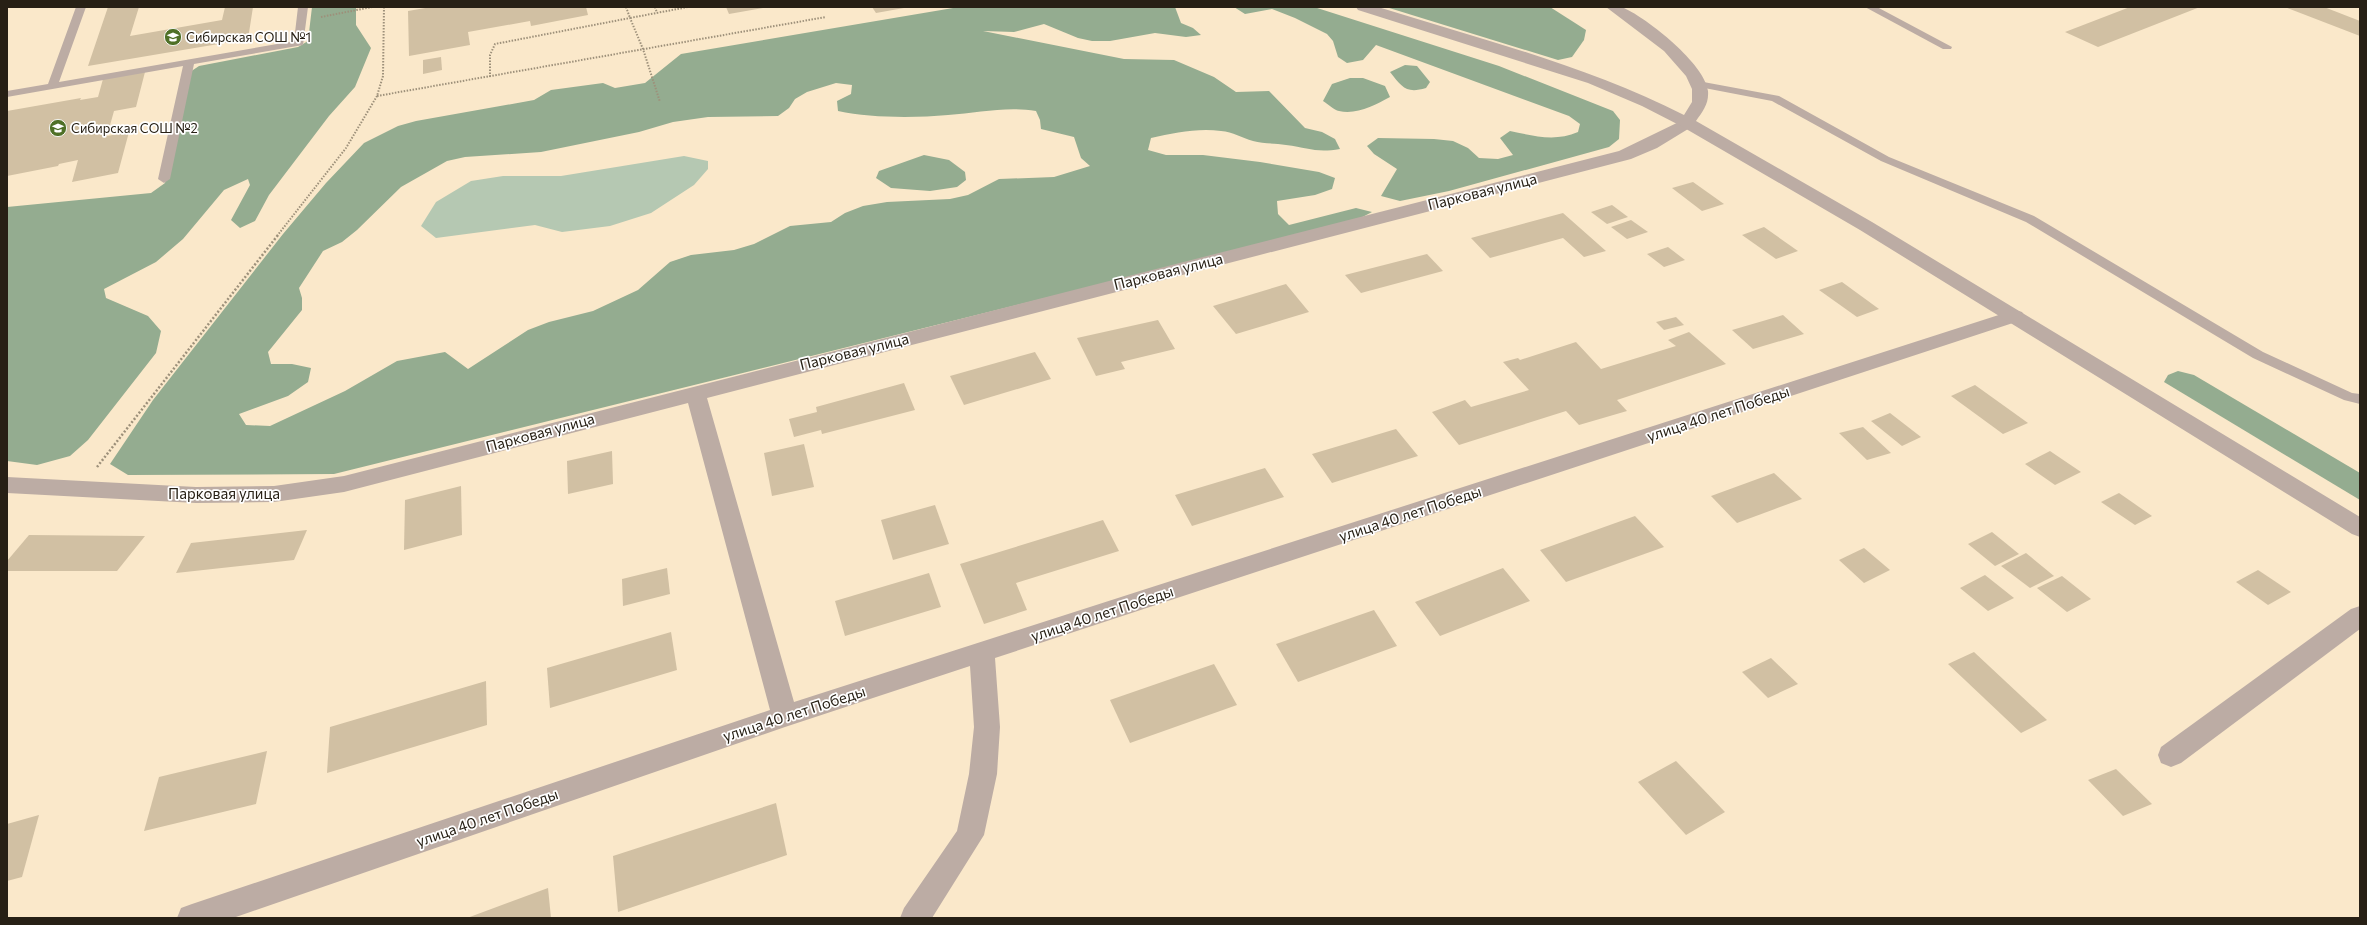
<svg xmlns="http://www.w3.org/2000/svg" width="2367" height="925" viewBox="0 0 2367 925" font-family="Commissioner,sans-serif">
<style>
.green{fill:#b5c8b2}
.forest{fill:#94ac90;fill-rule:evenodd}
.building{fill:#d1c0a3}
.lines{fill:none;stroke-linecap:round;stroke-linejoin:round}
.path-far1{stroke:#9d907a;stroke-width:2;stroke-dasharray:1.5 1.5;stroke-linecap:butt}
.path{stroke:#9d907a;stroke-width:2.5;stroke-dasharray:2 2;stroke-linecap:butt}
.service{fill:#bcaca4;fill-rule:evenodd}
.minor{fill:#bcaca4;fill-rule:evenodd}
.tertiary{fill:#bcaca4;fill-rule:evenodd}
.labels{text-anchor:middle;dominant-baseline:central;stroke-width:3.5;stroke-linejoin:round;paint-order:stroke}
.far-poi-label{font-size:13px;fill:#272015;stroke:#fff;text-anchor:start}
.street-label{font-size:15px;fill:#272015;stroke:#fff}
</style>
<rect width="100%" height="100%" fill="#fae8ca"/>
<polygon class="green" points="684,156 708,161 708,169 694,185 651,213 610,226 562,232 535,225 436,238 421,226 436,202 471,181 503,176 561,176"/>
<g class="forest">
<polygon points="312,7 356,7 356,25 371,48 355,87 329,116 269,195 255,221 240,228 231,220 250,185 248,179 224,190 183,239 156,262 104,289 106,298 148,316 161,331 156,353 88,440 70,456 37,465 7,461 7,207 151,193 165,183 190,72 199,66 298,47 308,41"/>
<path d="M959,7H1175L1181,23L1193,28L1201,35L1186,37L1155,33L1110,41H1092L1078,38L1044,24L1014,32L983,31L1124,59L1174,60L1214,77L1236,92L1269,91L1305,128L1322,132L1335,139L1340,149C1316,153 1309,148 1286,145C1275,143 1263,144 1253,141C1242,138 1233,132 1221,131C1197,128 1174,133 1151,138L1148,150L1166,155H1203L1260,162L1319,172L1335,178L1332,189L1315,195L1277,201L1278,214L1289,225L1356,208L1372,212L1353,222L334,474L128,475L110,464L153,400L283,234L326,183L364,143L398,126L416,121L534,100L551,90L603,83L615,88L645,83L681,54ZM836,83L852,85L851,94L837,101L838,111C870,118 914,118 948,115C978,113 1006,106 1036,111L1040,120L1041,129L1074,137L1081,158L1090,166L1054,177L999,179L968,195L950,199L887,202L863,206L845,213L831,222L790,226L754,244L734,250L691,255L670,262L638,290L593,311L549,322L528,330L468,369L445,352L397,361L345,391L270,426L246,425L239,414L288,396L308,382L311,368L292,364H271L268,352L302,310V298L299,288L323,251L342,242L357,230L401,187L447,161L465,157L541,152L639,132L673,122L708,117L778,116L789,108L795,99L807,92Z"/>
<path d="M1234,7H1314L1499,66L1613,111L1620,120L1619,139L1609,147L1449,191L1400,201L1381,196L1397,169L1374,154L1367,146L1378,138L1434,139L1453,141L1468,148L1479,158L1498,159L1513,155L1500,138L1510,131C1534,136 1555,142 1578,132L1580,124L1569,116L1376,45L1363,60L1347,63L1338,57L1333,41L1327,34L1295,18L1272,9L1245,14Z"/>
<polygon points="1386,7 1550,7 1586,30 1584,40 1572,57 1558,60"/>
<path d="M1405,65L1417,66L1430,82L1426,88C1406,94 1402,87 1390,72Z"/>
<path d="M1350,78H1363L1385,86L1390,97C1375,105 1357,115 1339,111C1334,110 1328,104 1323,101L1332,84Z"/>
<polygon points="924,155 949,160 965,172 966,180 957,187 930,191 891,188 876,178 879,171"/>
<polygon points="2178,371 2194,375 2360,473 2360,500 2164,382 2168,375"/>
</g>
<g class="building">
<polygon points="108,7 139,7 130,36 222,20 225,7 253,7 248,39 88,66"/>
<polygon points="431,7 586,7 588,15 531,26 530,21 468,32 470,45 409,56 408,11"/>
<polygon points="726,7 763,7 763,8 729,14"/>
<polygon points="872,7 904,7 904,8 876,13"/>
<polygon points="2130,7 2200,7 2098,47 2065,32"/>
<polygon points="2285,7 2324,7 2360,21 2360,36"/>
<polygon points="441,57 442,70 423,74 423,60"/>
<polygon points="145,72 136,107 114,111 107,136 129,132 118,173 72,182 78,160 59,164 58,166 7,176 7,111 81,98 80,100 98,97 103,79"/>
<polygon points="1693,182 1724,204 1702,211 1672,188"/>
<polygon points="1612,205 1628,217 1607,224 1591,212"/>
<polygon points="1563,213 1606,251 1584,257 1563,238 1490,258 1471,238"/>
<polygon points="1631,220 1648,232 1627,239 1611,227"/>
<polygon points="1764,227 1798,251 1776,259 1742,235"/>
<polygon points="1668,247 1685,260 1664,267 1647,254"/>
<polygon points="1427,254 1443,271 1361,293 1345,275"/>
<polygon points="1842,282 1879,309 1857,317 1819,290"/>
<polygon points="1286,284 1309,312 1236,334 1213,306"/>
<polygon points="1783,315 1804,334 1753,349 1732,330"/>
<polygon points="1676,317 1684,325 1664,330 1656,322"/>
<polygon points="1158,320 1175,349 1121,362 1125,369 1096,376 1077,338"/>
<polygon points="1689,332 1726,364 1617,400 1627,411 1579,425 1566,411 1459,445 1432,412 1465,400 1471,407 1529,390 1503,362 1518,358 1520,360 1576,342 1601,369 1676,346 1668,340"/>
<polygon points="1035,352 1051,379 964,405 950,376"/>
<polygon points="904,383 915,410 822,434 821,430 794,437 789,419 817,412 816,407"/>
<polygon points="1975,385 2028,423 2003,434 1951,396"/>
<polygon points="1890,413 1921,437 1902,446 1871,421"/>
<polygon points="1863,427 1891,453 1867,460 1839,433"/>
<polygon points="1396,429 1418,456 1332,483 1312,454"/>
<polygon points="804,444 814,487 772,496 764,453"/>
<polygon points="612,451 613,484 568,494 567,461"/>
<polygon points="2050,451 2081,472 2055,485 2025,464"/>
<polygon points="1265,468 1284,497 1192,526 1175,495"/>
<polygon points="1774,473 1802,499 1737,523 1711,496"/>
<polygon points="461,486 462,535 404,550 405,500"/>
<polygon points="2119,493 2152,516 2135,525 2101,502"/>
<polygon points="935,505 949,544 893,560 881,520"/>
<polygon points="1635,516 1664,547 1566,582 1540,550"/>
<polygon points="1103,520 1119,551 1016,583 1027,610 984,624 960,564"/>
<polygon points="307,530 294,560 176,573 191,543"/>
<polygon points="1992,532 2019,554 1995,566 1968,544"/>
<polygon points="29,535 145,536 117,571 7,571 7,561"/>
<polygon points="1864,548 1890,570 1864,583 1839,560"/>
<polygon points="2026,553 2054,576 2030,588 2001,566"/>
<polygon points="667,568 670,594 623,606 622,579"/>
<polygon points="1503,568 1530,601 1440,636 1415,602"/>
<polygon points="2258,570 2291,592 2268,605 2236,582"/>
<polygon points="929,573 941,607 845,636 835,601"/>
<polygon points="1985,575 2014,598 1988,611 1960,588"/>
<polygon points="2062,576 2091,599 2067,612 2037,588"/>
<polygon points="1374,610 1397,646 1298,682 1276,644"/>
<polygon points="671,632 677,670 550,708 547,668"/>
<polygon points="1974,652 2047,720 2021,733 1948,664"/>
<polygon points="1771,658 1798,684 1768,698 1742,672"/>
<polygon points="1214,664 1237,705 1130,743 1110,700"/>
<polygon points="486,681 487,725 327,773 330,727"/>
<polygon points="267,751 256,804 144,831 159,777"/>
<polygon points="1676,761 1725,812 1686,835 1638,782"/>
<polygon points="2116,769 2152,804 2123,816 2088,780"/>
<polygon points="776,803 787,855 618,912 613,856"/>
<polygon points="39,815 22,877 7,881 7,824"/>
<polygon points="548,888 551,918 467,918"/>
</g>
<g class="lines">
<g class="path-far1">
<polyline points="384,7 383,76 377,96 826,17"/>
<polyline points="626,7 630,18 688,7"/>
<polyline points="655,7 657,13"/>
<polyline points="321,17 372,7"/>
<polyline points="490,77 490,55 495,44 630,18 643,49 660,102"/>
<polyline points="277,236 346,148 377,96"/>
</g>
<polyline class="path" points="97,467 278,235"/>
<g class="service">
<polygon points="76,7 86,7 59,82 294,41 298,7 308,7 303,45 194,64 170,179 164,183 158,179 183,66 7,97 7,91 48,84"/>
<polygon points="1865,7 1877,7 1952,47 1951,49 1943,49"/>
<polygon points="1698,81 1779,96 1889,157 2034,216 2263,352 2352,393 2360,394 2360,404 2344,400 2253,358 2026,222 1881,161 1772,101 1694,86 1694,82"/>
</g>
<g class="minor">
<polygon points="1687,118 1693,120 1695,123 1693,126 1657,148 1631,159 707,398 794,702 2008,312 2015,310 2022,312 2025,316 2022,320 995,658 1000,727 997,774 984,835 932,918 900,918 904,908 957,831 969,774 974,727 970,666 785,727 233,918 177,918 181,908 192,904 770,710 688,403 344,492 274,502 196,503 7,493 7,477 196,487 274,486 344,476 1619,151"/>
<polygon points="2360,606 2360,629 2181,763 2171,767 2161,763 2158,755 2161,747 2351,609"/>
</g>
<path class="tertiary" d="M1356,7H1378C1481,39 1587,66 1684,115L1692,102V89L1686,76L1664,51L1606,7C1611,7 1619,6 1624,8C1648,19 1705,64 1708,91C1709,104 1703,111 1696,121L1872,222L2360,517V537L2352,534L1860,230L1681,126L1642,106L1588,83L1358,10Z"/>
</g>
<defs>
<symbol id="school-disc" viewBox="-11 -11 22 22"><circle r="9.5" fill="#4f7027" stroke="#fff"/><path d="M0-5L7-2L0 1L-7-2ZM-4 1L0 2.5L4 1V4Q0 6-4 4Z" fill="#fff"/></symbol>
</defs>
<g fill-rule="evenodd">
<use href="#school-disc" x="163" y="27" width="20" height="20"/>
<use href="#school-disc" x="48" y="118" width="20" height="20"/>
</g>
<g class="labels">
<g class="far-poi-label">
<text x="186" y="37">Сибирская СОШ №1</text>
<text x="71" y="128">Сибирская СОШ №2</text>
</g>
<g class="street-label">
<text transform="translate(1482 191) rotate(-14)">Парковая улица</text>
<text transform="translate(1168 271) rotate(-14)">Парковая улица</text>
<text transform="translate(854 351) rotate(-14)">Парковая улица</text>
<text transform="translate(1718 413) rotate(-18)">улица 40 лет Победы</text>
<text transform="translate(540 432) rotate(-15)">Парковая улица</text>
<text x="224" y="493">Парковая улица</text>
<text transform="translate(1410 513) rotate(-18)">улица 40 лет Победы</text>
<text transform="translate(1102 613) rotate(-18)">улица 40 лет Победы</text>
<text transform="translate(794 713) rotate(-18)">улица 40 лет Победы</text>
<text transform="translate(487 817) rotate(-19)">улица 40 лет Победы</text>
</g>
</g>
<rect width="2367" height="925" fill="none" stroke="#272015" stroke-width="16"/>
</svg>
